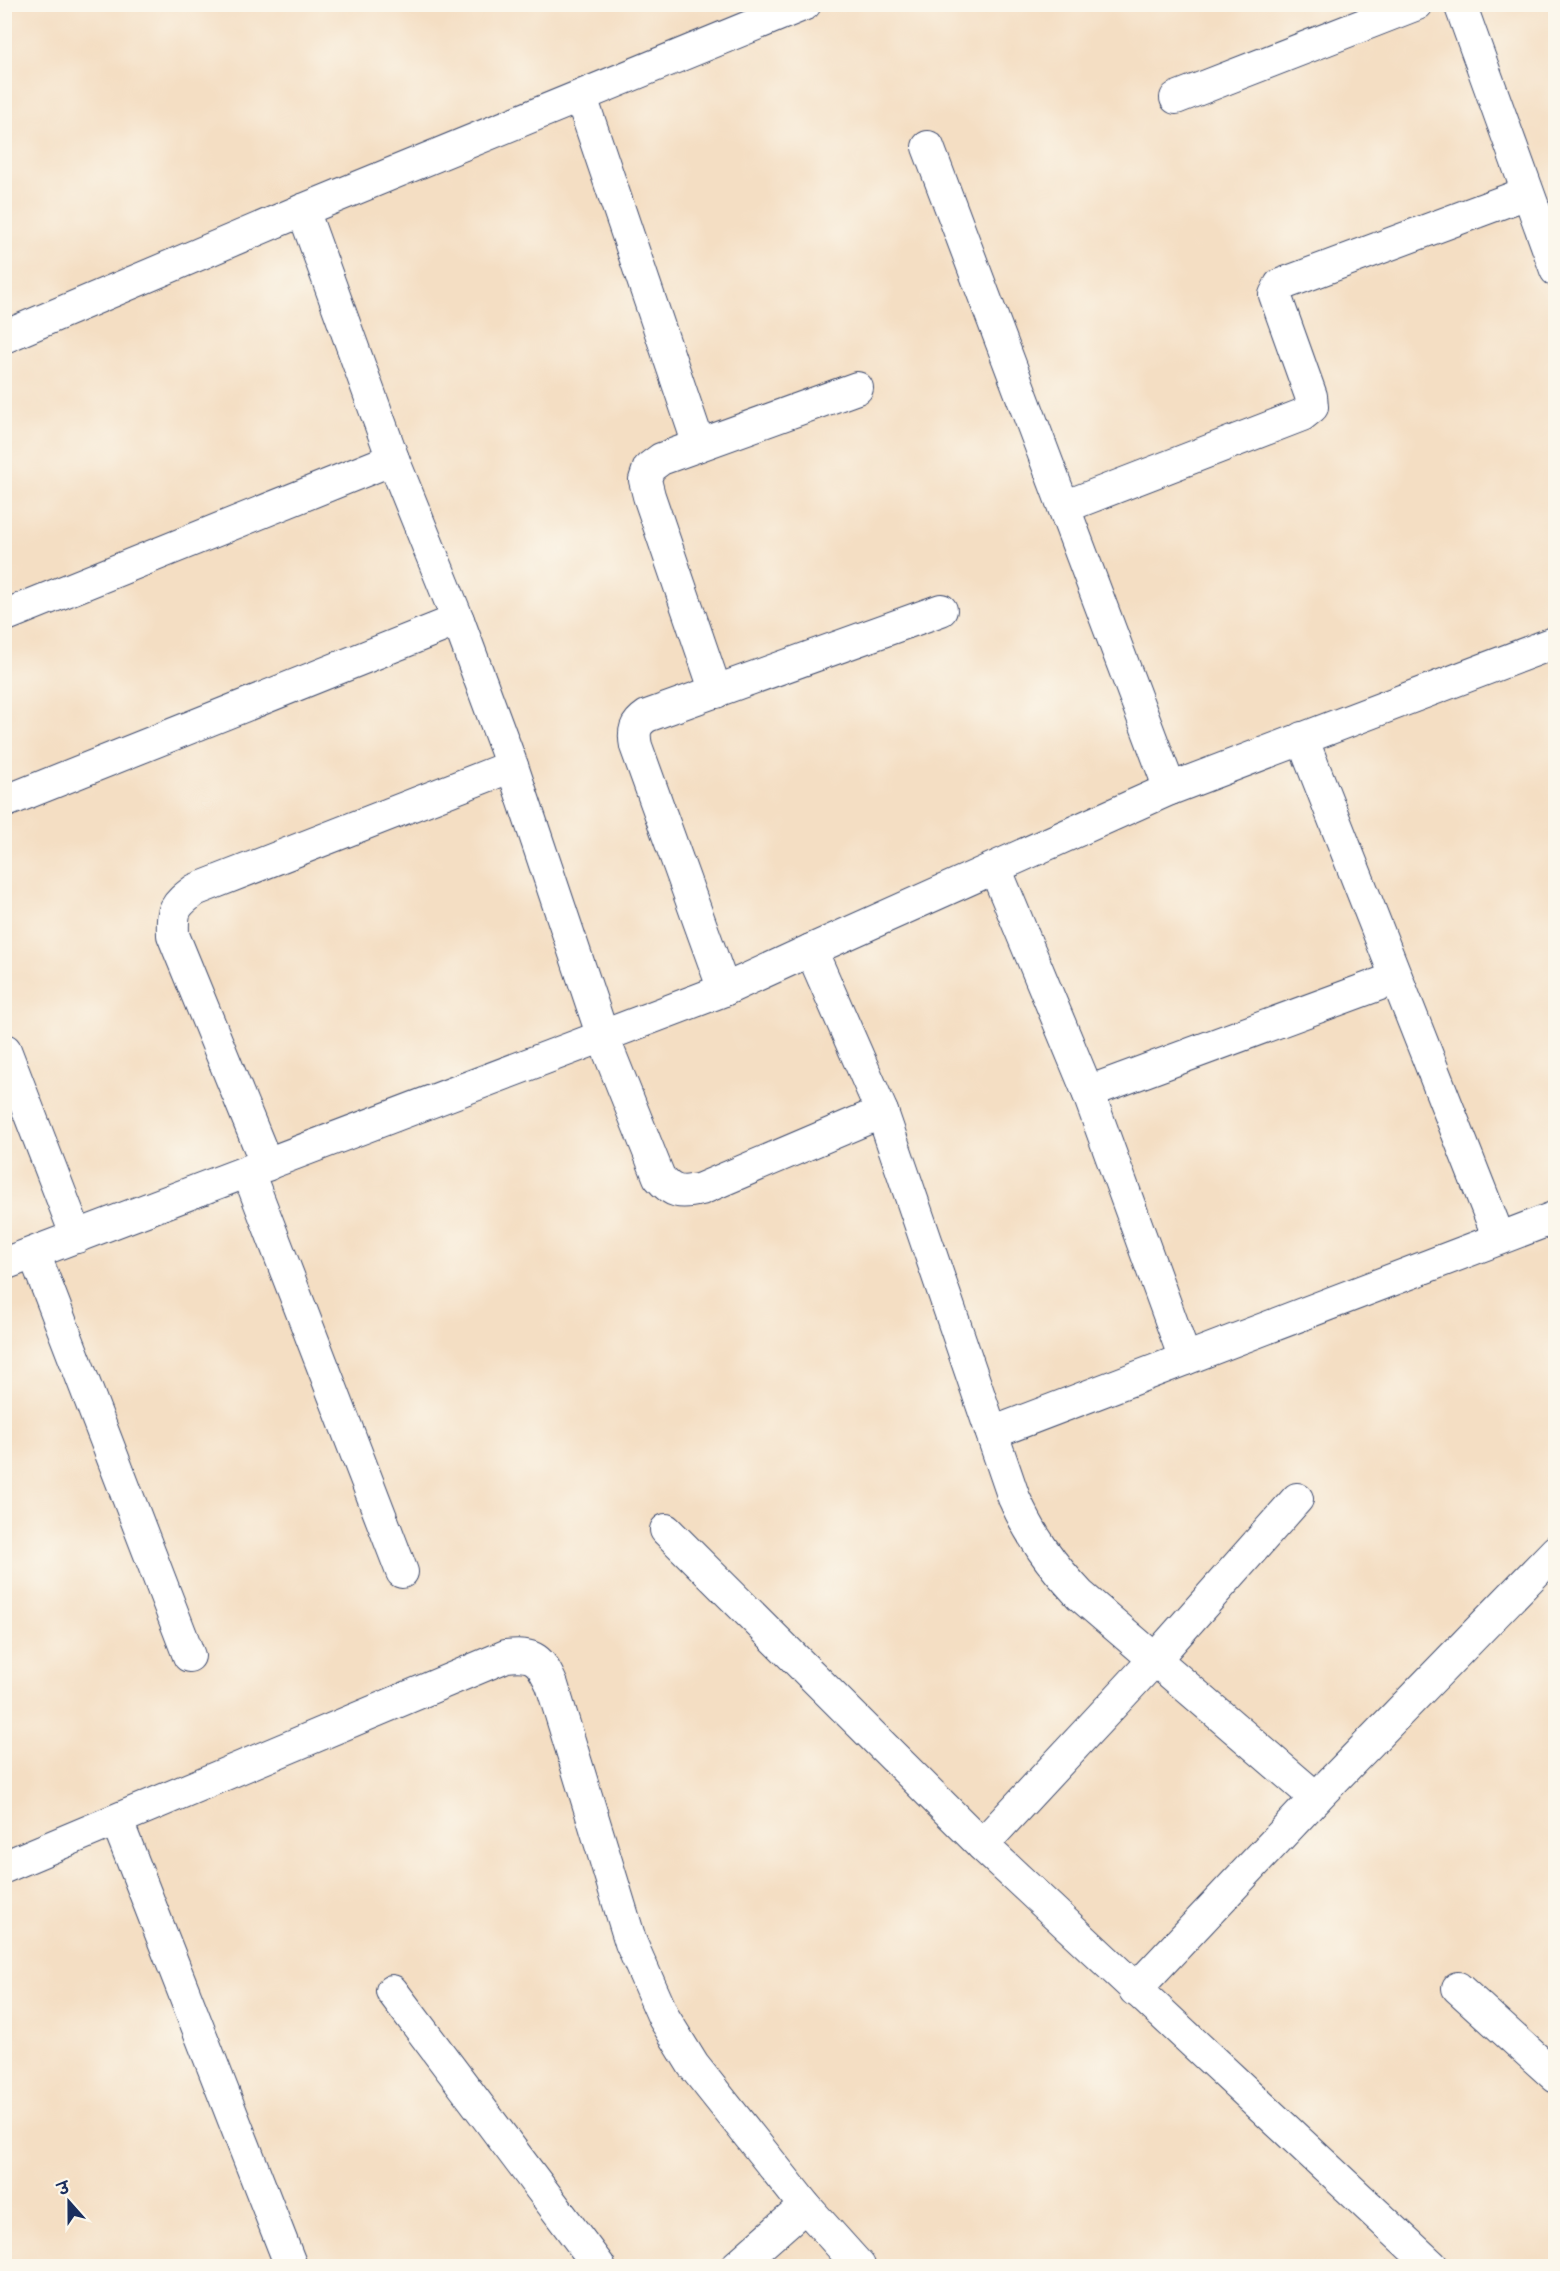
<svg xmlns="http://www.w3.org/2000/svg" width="1560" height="2271" viewBox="0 0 1560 2271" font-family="'Indie Flower','Playpen Sans Deva',sans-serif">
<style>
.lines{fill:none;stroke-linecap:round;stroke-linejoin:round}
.street-casing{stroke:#3c496d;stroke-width:34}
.street{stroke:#fff;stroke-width:32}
</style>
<rect width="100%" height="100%" fill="#fbf7ec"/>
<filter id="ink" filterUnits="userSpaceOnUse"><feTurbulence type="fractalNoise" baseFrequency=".0167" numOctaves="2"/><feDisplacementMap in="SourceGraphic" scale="12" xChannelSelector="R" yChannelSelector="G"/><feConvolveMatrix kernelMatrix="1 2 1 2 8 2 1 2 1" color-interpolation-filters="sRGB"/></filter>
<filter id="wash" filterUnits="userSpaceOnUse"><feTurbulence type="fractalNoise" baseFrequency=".008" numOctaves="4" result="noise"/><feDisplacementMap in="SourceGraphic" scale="24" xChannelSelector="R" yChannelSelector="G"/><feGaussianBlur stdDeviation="1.35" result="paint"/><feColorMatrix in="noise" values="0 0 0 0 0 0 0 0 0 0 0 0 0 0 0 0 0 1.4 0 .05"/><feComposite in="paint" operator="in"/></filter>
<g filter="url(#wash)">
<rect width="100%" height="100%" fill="#f4dec3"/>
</g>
<g filter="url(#ink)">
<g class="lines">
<defs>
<g id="street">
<polyline points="1460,4 1556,270"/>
<polyline points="581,97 699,445"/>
<polyline points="1176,98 1417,4"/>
<polyline points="928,147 1170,789"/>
<polyline points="303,210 805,4"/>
<polyline points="4,337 303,210 393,459 458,620 512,766"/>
<polyline points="1064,507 1302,415 1312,407 1311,396 1275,295 1280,285 1527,193"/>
<polyline points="4,616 393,459"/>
<polyline points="716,692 649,496 645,480 649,468 661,459 857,388"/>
<polyline points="1302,738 1499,1238"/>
<polyline points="4,802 458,620"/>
<polyline points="995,868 1088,1092 1185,1359"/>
<polyline points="811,950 1170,789 1556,642"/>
<path d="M724,990L636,746C633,731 635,724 647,716L941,610"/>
<polyline points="5,1050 77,1237"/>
<polyline points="1088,1092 1396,978"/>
<path d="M267,1165L173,935C172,909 174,906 195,890L512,766L603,1037L659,1177C672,1193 681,1194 701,1189L882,1112"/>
<polyline points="248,1172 402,1572"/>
<polyline points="34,1253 189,1656"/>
<path d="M4,1264L724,990L811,950L882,1112L1014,1498C1032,1538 1050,1563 1080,1595L1316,1798"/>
<polyline points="992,1433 1556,1217"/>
<polyline points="1297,1499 1155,1659 982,1845 1432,2266"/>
<polyline points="666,1530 982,1845"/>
<polyline points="117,1821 291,2266"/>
<path d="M4,1867L506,1656C535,1653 540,1659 552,1685L631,1943L664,2018L693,2065L805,2206L859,2266"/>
<polyline points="1458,1988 1556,2077"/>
<polyline points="1135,1990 1316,1798 1556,1551"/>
<polyline points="392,1991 599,2266"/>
<polyline points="737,2266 805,2206"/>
</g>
</defs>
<use href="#street" class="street-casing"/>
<use href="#street" class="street"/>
</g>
</g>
<rect width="1560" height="2271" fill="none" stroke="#fbf7ec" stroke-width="24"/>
<g transform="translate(69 2202) rotate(339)" stroke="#fbf7ec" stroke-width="4.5" paint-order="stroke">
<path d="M0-4.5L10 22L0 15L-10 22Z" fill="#1b2f5e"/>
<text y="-9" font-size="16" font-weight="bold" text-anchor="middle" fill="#1b2f5e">उ</text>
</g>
</svg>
